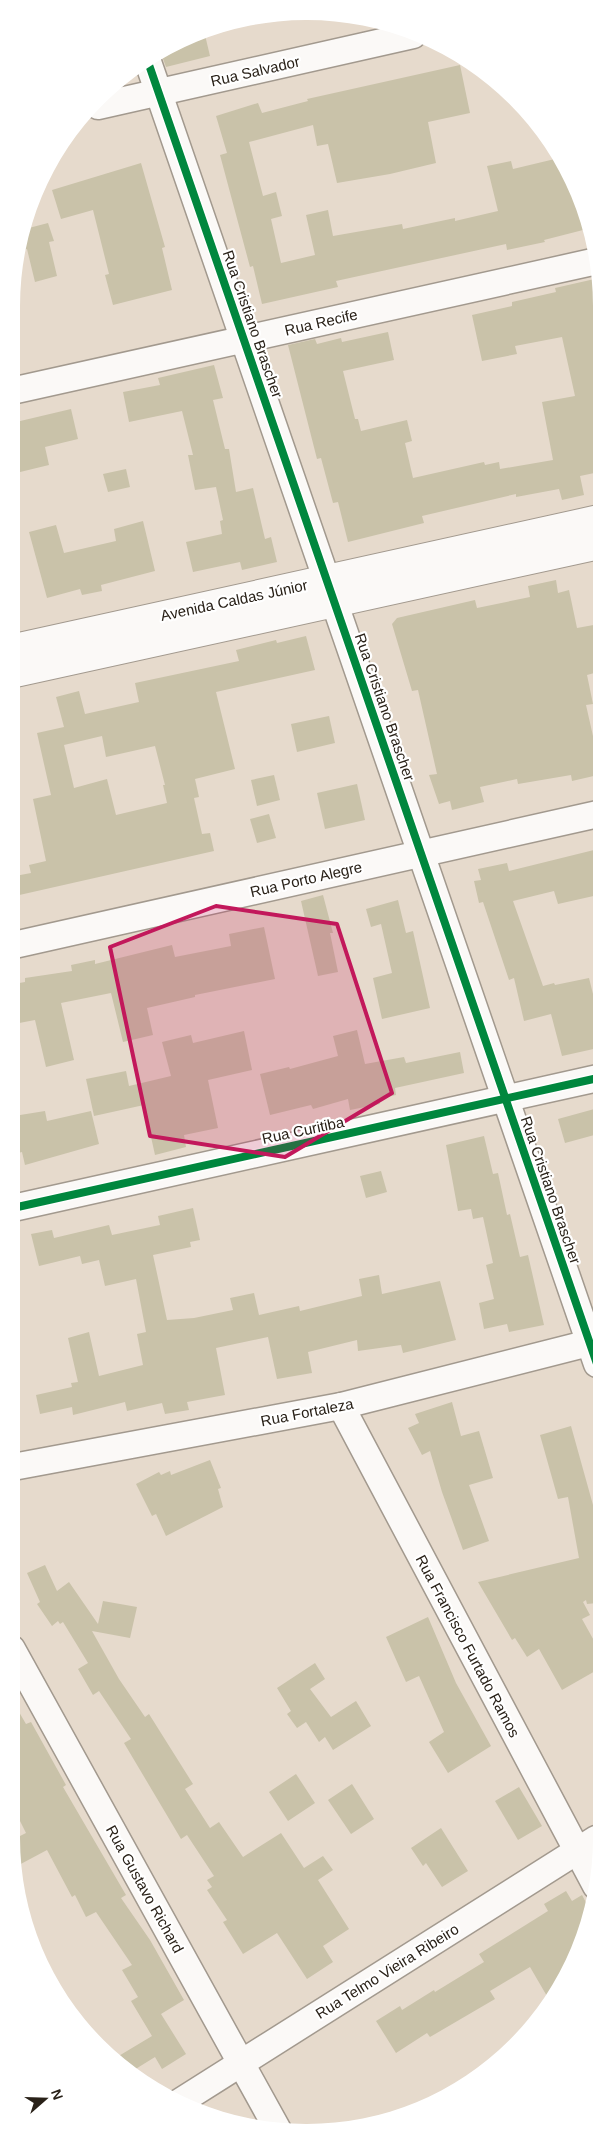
<svg xmlns="http://www.w3.org/2000/svg" width="613" height="2144" viewBox="0 0 613 2144" font-family="Arial,sans-serif">
<style>
.building{fill:#c9c2a9;fill-rule:evenodd}
.lines{fill:none;stroke-linecap:round;stroke-linejoin:round}
.minor-casing{stroke:#a2998e;stroke-width:29}
.secondary-casing{stroke:#a2998e;stroke-width:30}
.minor{stroke:#fbf9f7;stroke-width:26}
.secondary{stroke:#fbf9f7;stroke-width:28}
.cycleway-casing{stroke:#fff;stroke-width:11}
.cycleway{stroke:#00873e;stroke-width:8}
.marked{fill:#c2185b;fill-opacity:0.2;stroke:#c2185b;stroke-width:4;stroke-linejoin:round}
.labels{text-anchor:middle;dominant-baseline:central;stroke-width:4.5;stroke-linejoin:round;paint-order:stroke}
.street-label{font-size:15px;fill:#292118;stroke:#fff}
</style>
<rect width="100%" height="100%" fill="#e6dacc"/>
<g class="building">
<polygon points="205,35 210,56 166,67 161,53"/>
<polygon points="460,65 470,113 428,122 436,163 390,174 337,183 328,144 317,146 313,125 249,142 263,196 276,192 282,216 271,219 281,263 315,255 306,215 328,210 333,236 402,224 403,229 455,218 455,221 498,211 487,166 511,161 513,169 559,158 571,176 587,229 544,240 545,242 507,250 506,244 336,281 338,287 262,304 253,266 250,267 220,155 227,153 216,116 258,103 262,113 308,101 307,99"/>
<polygon points="141,163 165,247 162,248 172,290 113,305 105,275 109,274 93,210 61,219 52,190"/>
<polygon points="48,223 54,241 49,242 57,276 35,282 27,249 17,252 17,249 25,229"/>
<polygon points="599,278 599,472 580,476 584,495 562,500 559,489 516,497 516,494 422,516 424,523 348,542 338,502 333,503 321,458 317,459 288,345 315,339 317,344 341,338 342,342 388,332 394,360 343,371 355,419 358,419 361,431 407,420 412,441 405,443 413,478 484,462 485,465 499,462 500,469 553,460 542,402 575,396 562,337 515,346 517,354 482,361 472,315 512,306 512,302 556,292 555,288"/>
<polygon points="214,365 223,398 213,400 225,449 229,449 236,492 253,488 265,539 271,537 277,562 242,570 240,562 193,572 186,542 222,534 220,521 223,520 216,487 195,490 188,455 193,455 182,411 129,422 123,392 160,385 158,378"/>
<polygon points="71,409 78,439 45,447 49,465 16,473 16,422"/>
<polygon points="126,469 130,487 108,492 103,474"/>
<polygon points="143,521 155,571 101,585 102,591 82,595 80,589 47,598 29,532 56,525 64,553 116,541 114,529"/>
<polygon points="556,580 558,593 569,590 577,628 599,624 598,672 587,675 593,704 586,705 595,745 598,745 598,775 572,781 571,775 518,784 517,779 480,787 484,802 452,810 450,801 439,804 429,775 437,774 418,690 412,691 392,624 397,618 475,600 477,608 530,597 528,586"/>
<path d="M306,636L315,670L216,692L235,769L195,779L199,797L194,798L202,834L210,833L214,851L15,896V876L31,873L29,865L46,861L33,799L51,795L37,733L64,727L56,697L79,691L85,714L139,702L135,683L239,661L236,650L276,640L277,643ZM102,736L106,757L155,746L165,785H163L167,803L116,815L107,779L74,788L64,745Z"/>
<polygon points="329,716 335,743 297,752 291,724"/>
<polygon points="274,775 280,800 257,806 251,780"/>
<polygon points="357,784 365,820 325,829 317,793"/>
<polygon points="269,814 276,838 257,843 250,819"/>
<polygon points="598,849 598,895 558,904 554,891 513,901 543,986 554,983 555,985 589,978 598,1014 598,1048 562,1056 551,1014 524,1021 514,978 509,980 483,902 479,903 474,881 481,880 478,869 507,863 509,871"/>
<polygon points="323,895 333,933 330,933 338,972 318,976 301,901"/>
<polygon points="398,900 406,933 413,931 430,1008 382,1019 373,978 392,973 381,924 371,927 366,909"/>
<polygon points="264,927 275,979 195,995 195,997 147,1008 153,1035 123,1042 111,993 61,1003 74,1060 46,1067 35,1020 14,1024 14,984 25,982 25,978 72,971 71,965 95,960 95,964 172,945 175,957 231,946 229,934"/>
<polygon points="357,1030 365,1064 404,1057 406,1063 460,1052 464,1073 395,1088 396,1095 378,1099 380,1104 350,1110 348,1099 313,1109 311,1105 270,1115 260,1074 289,1067 290,1069 338,1056 333,1036"/>
<polygon points="244,1031 252,1070 208,1080 218,1128 184,1135 186,1147 155,1155 144,1105 94,1116 86,1079 126,1071 129,1086 171,1076 162,1042 191,1035 193,1043"/>
<polygon points="598,1108 598,1134 565,1143 558,1119"/>
<polygon points="45,1111 47,1121 91,1111 99,1144 25,1165 22,1152 14,1154 14,1116"/>
<polygon points="484,1136 493,1174 498,1173 507,1215 510,1214 520,1257 528,1255 544,1325 509,1332 507,1324 484,1329 479,1303 494,1299 486,1265 493,1263 483,1217 473,1219 471,1209 458,1211 446,1145"/>
<polygon points="381,1171 387,1192 366,1198 360,1176"/>
<polygon points="193,1208 200,1240 190,1242 191,1247 153,1255 167,1320 194,1318 233,1310 230,1298 254,1293 259,1315 299,1306 300,1311 362,1296 359,1279 379,1275 382,1294 440,1281 456,1340 403,1353 401,1345 358,1351 357,1340 308,1352 312,1373 277,1379 268,1337 216,1348 225,1395 187,1402 189,1410 165,1414 162,1403 127,1411 125,1402 73,1415 72,1407 40,1414 36,1395 72,1387 71,1383 78,1382 68,1338 89,1332 99,1376 143,1365 137,1334 146,1332 136,1279 105,1286 99,1260 82,1264 80,1256 39,1266 31,1234 52,1230 54,1238 109,1225 112,1235 160,1225 158,1216"/>
<polygon points="452,1402 461,1436 479,1431 493,1478 469,1485 489,1541 463,1550 442,1492 430,1451 422,1455 408,1428 419,1423 415,1414"/>
<polygon points="571,1426 593,1505 597,1504 597,1603 587,1604 586,1600 583,1602 590,1615 582,1619 597,1646 597,1670 562,1690 539,1649 527,1657 515,1638 512,1640 478,1582 579,1558 568,1497 558,1499 540,1435"/>
<polygon points="210,1460 221,1488 218,1489 223,1507 166,1536 156,1514 152,1516 136,1484 159,1472 161,1475 170,1471 171,1475"/>
<polygon points="45,1565 57,1591 69,1582 98,1624 103,1601 137,1607 130,1638 92,1631 119,1679 145,1717 149,1714 193,1784 185,1789 210,1828 219,1822 243,1857 281,1833 304,1868 323,1856 333,1870 318,1880 349,1929 323,1946 333,1962 307,1979 277,1933 243,1954 223,1922 227,1920 207,1890 212,1887 207,1880 214,1876 187,1835 181,1839 165,1812 124,1743 131,1739 99,1691 93,1695 78,1669 88,1663 63,1622 60,1624 58,1621 52,1626 37,1604 40,1602 27,1573"/>
<polygon points="428,1617 456,1683 491,1746 448,1773 429,1742 444,1732 419,1676 406,1682 386,1637"/>
<polygon points="315,1663 325,1679 310,1689 331,1717 356,1701 371,1726 333,1750 325,1737 319,1742 306,1722 297,1728 287,1714 291,1711 277,1688"/>
<polygon points="12,1700 26,1724 31,1722 66,1785 63,1787 126,1895 121,1898 150,1940 184,2000 161,2014 186,2054 162,2069 155,2057 134,2070 117,2057 152,2036 131,2001 138,1997 122,1970 132,1965 96,1912 86,1917 75,1895 72,1897 47,1850 17,1866 12,1840 26,1833 11,1803"/>
<polygon points="296,1774 315,1803 288,1821 269,1792"/>
<polygon points="352,1784 374,1819 351,1834 328,1800"/>
<polygon points="519,1787 542,1826 518,1840 495,1801"/>
<polygon points="441,1828 468,1871 442,1887 426,1863 423,1866 411,1848"/>
<polygon points="566,1891 572,1901 582,1895 590,1910 551,2003 530,1967 490,1991 495,1999 430,2037 427,2033 396,2053 376,2021 400,2006 402,2010 434,1990 435,1992 484,1962 479,1954 548,1911 544,1904"/>
</g>
<g class="lines">
<defs>
<g id="minor">
<polyline points="147,59 597,1364"/>
<polyline points="98,106 413,35"/>
<polyline points="16,390 597,261"/>
<polyline points="14,945 598,814"/>
<polyline points="13,1208 598,1078"/>
<polyline points="341,1406 596,1886"/>
<polyline points="13,1467 341,1406 597,1341"/>
<polyline points="12,1649 278,2130"/>
<polyline points="178,2103 596,1839"/>
</g>
<g id="secondary">
<polyline points="15,648 599,519"/>
<polyline points="15,673 599,545"/>
</g>
</defs>
<use href="#minor" class="minor-casing"/>
<use href="#secondary" class="secondary-casing"/>
<use href="#minor" class="minor"/>
<use href="#secondary" class="secondary"/>
<defs>
<g id="cycleway">
<polyline points="147,59 597,1364"/>
<polyline points="13,1208 598,1078"/>
</g>
</defs>
<use href="#cycleway" class="cycleway-casing"/>
<use href="#cycleway" class="cycleway"/>
</g>
<path class="marked" d="M216,906L337,924L392,1093L285,1157L150,1136L110,947Z"/>
<g class="labels">
<g class="street-label">
<text transform="translate(255 71) rotate(-13)">Rua Salvador</text>
<text transform="translate(321 322) rotate(-13)">Rua Recife</text>
<text transform="translate(253 324) rotate(71)">Rua Cristiano Brascher</text>
<text transform="translate(234 600) rotate(-12)">Avenida Caldas Júnior</text>
<text transform="translate(385 707) rotate(71)">Rua Cristiano Brascher</text>
<text transform="translate(306 879) rotate(-13)">Rua Porto Alegre</text>
<text transform="translate(303 1130) rotate(-12)">Rua Curitiba</text>
<text transform="translate(551 1190) rotate(71)">Rua Cristiano Brascher</text>
<text transform="translate(307 1412) rotate(-11)">Rua Fortaleza</text>
<text transform="translate(468 1646) rotate(62)">Rua Francisco Furtado Ramos</text>
<text transform="translate(145 1889) rotate(61)">Rua Gustavo Richard</text>
<text transform="translate(387 1971) rotate(-32)">Rua Telmo Vieira Ribeiro</text>
</g>
</g>
<path d="M0 0H613V2144H0ZM306 20H307A286 286 0 0 1 593 306V1838A286 286 0 0 1 307 2124H306A286 286 0 0 1 20 1838V306A286 286 0 0 1 306 20Z" fill="#fff" fill-rule="evenodd"/>
<g transform="translate(45 2099) rotate(70)" stroke="#ffffff" stroke-width="4" paint-order="stroke">
<path d="M0-4L9 19L0 12L-9 19Z" fill="#292118"/>
<text y="-8" font-size="14" font-weight="bold" text-anchor="middle" fill="#292118">N</text>
</g>
</svg>
